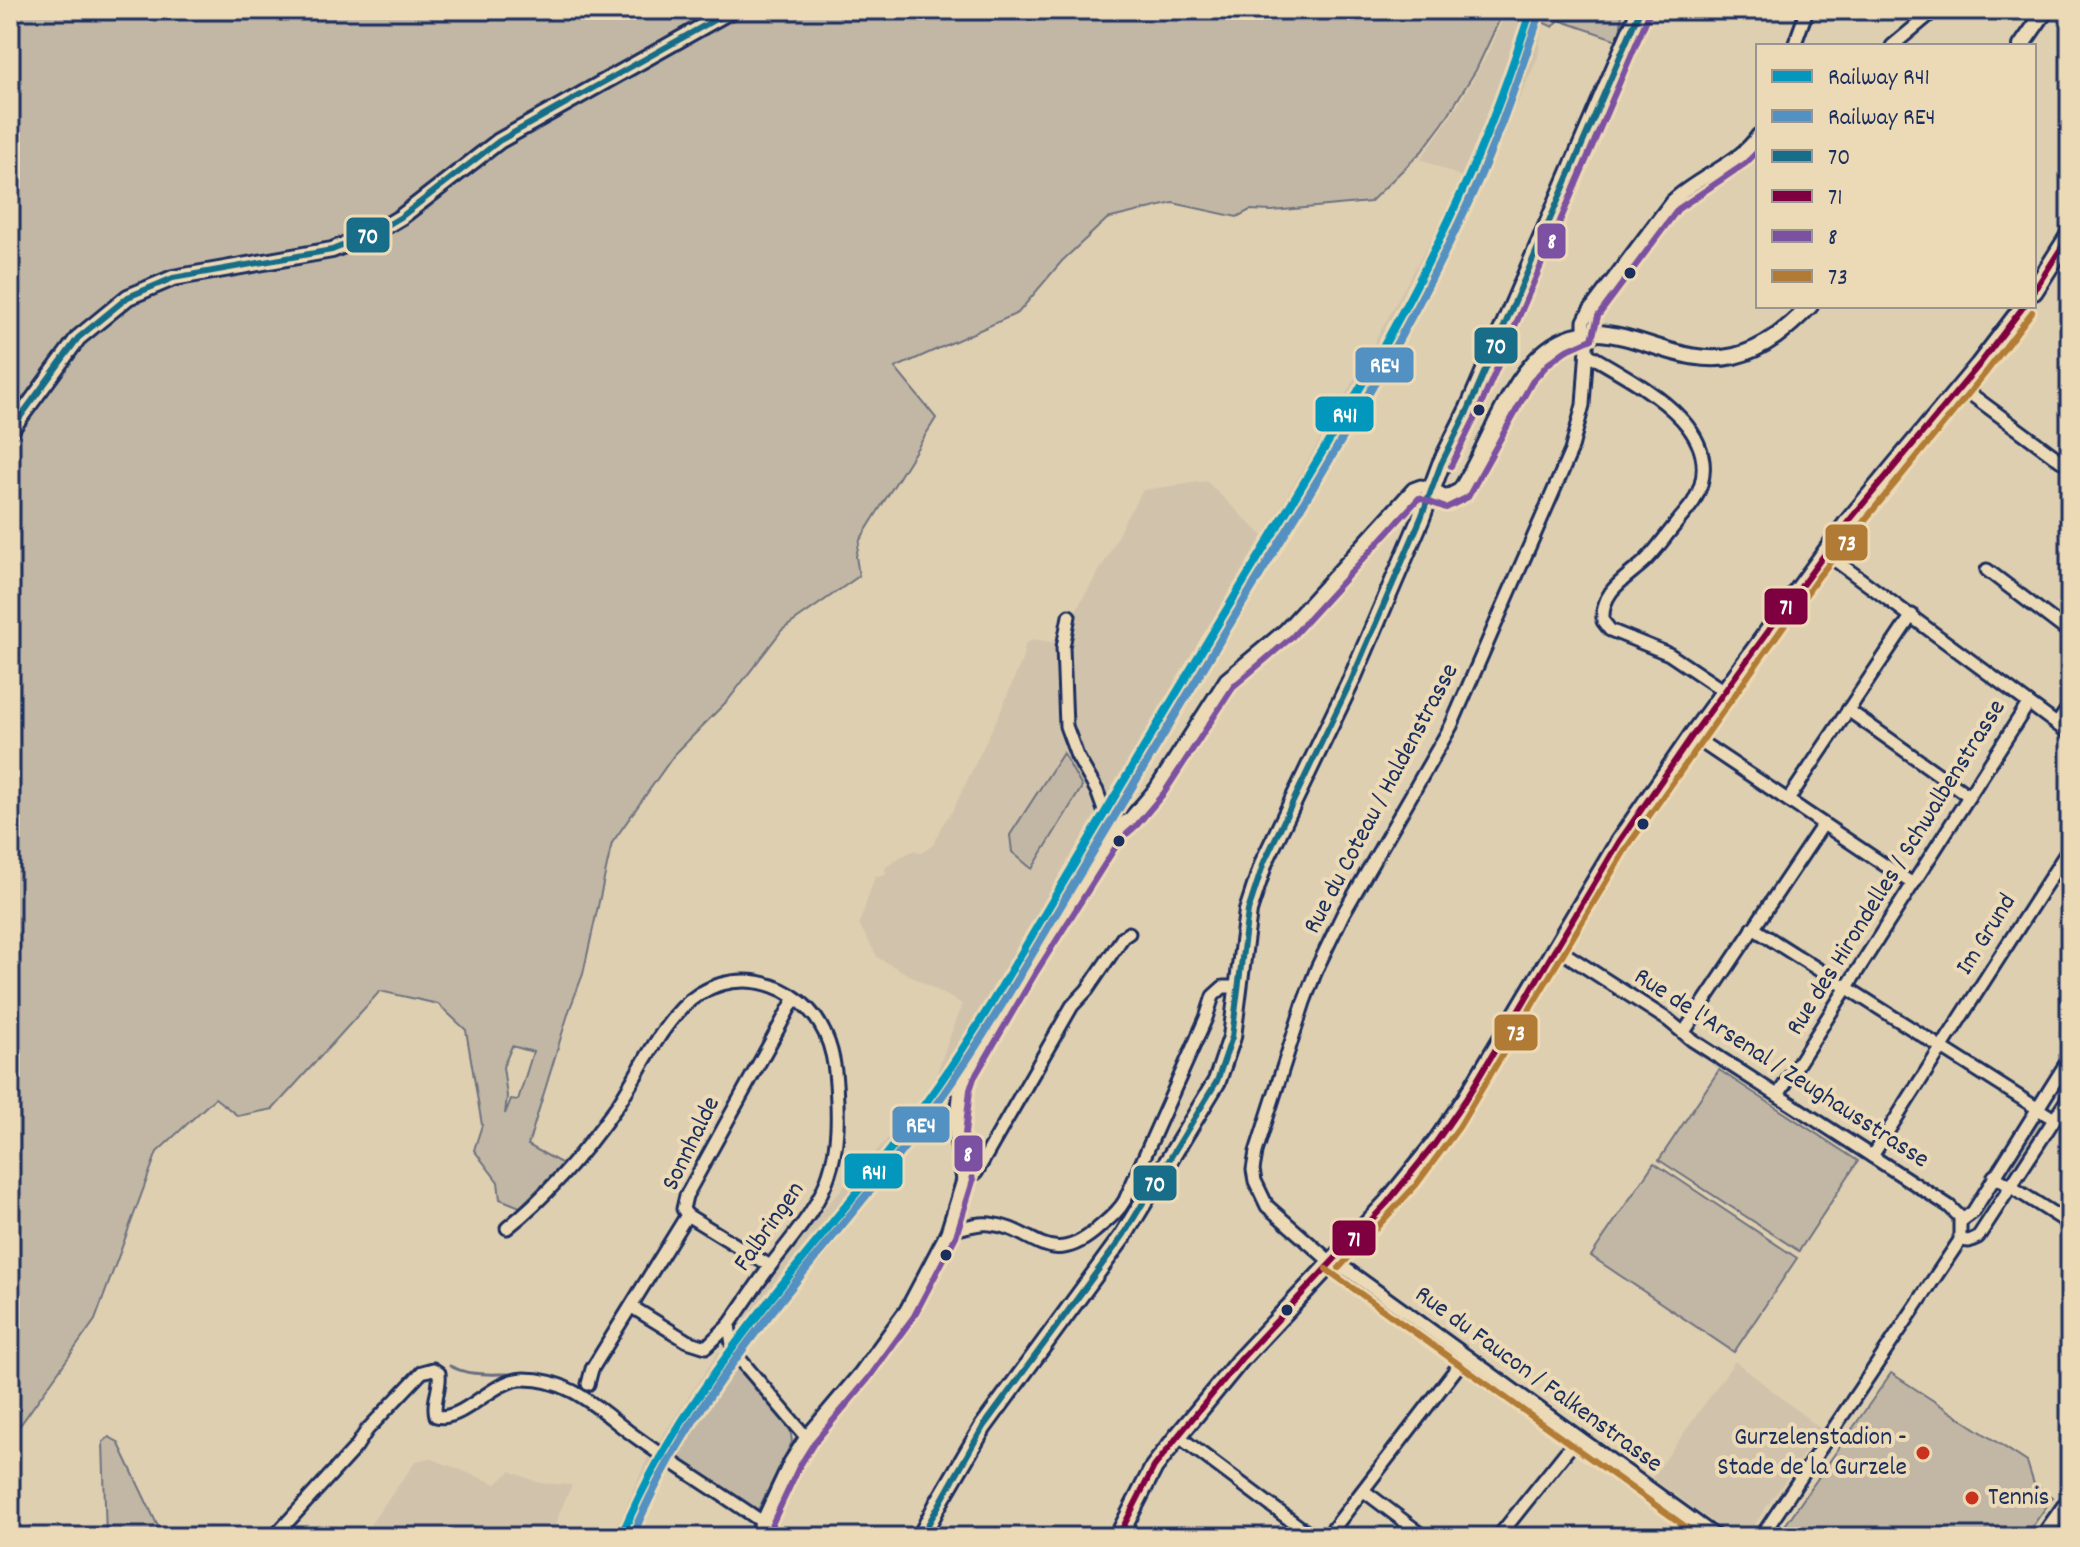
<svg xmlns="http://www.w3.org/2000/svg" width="2080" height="1547" viewBox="0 0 2080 1547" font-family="Dekko,sans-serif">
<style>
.built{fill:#d1c3ab}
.green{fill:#c2b7a4;stroke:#6e7381;stroke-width:2;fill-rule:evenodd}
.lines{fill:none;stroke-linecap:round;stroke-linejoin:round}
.stream{stroke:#686e7f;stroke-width:3}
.minor-casing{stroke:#1b2f5e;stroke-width:17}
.tertiary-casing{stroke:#1b2f5e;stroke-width:20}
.primary-casing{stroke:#1b2f5e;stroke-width:22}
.minor{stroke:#ecd9b6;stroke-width:11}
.tertiary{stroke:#ecd9b6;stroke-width:14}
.primary{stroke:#ecd9b6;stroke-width:16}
.bus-1-casing{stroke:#ecd9b6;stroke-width:12}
.bus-2-casing{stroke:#ecd9b6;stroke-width:12}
.bus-3-casing{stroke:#ecd9b6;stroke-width:12}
.bus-4-casing{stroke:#ecd9b6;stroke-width:12}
.bus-1{stroke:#186d88;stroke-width:6}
.bus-2{stroke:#7f0041;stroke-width:6}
.bus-3{stroke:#7c51a1;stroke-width:6}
.bus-4{stroke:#b27b35;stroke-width:6}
.rail-1-casing{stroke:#ecd9b6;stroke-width:14}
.rail-2-casing{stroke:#ecd9b6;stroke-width:14}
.rail-1{stroke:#0497bd;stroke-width:8}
.rail-2{stroke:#5291c2;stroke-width:8}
.bus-dot{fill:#1b2f5e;stroke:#ecd9b6;stroke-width:3}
.poi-dot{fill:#c8321e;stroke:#ecd9b6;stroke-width:3}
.labels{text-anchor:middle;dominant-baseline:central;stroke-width:8;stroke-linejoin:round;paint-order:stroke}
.street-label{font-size:26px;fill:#1b2f5e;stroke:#ecd9b6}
.poi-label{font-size:26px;fill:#1b2f5e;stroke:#ecd9b6;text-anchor:end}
.line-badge{stroke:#ecd9b6;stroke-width:3}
.badge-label{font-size:22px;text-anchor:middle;font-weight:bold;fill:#fff}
</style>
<rect width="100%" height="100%" fill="#dfcfb1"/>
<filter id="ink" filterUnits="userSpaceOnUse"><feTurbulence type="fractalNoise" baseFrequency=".0125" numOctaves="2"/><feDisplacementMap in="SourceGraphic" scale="16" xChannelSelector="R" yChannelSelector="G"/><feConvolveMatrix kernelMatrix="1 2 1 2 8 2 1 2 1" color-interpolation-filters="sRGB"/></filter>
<g filter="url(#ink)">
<g class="built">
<polygon points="1506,10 1544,10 1538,57 1458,235 1372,392 1278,552 1197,677 1119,810 1084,863 992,1021 951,1085 864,1209 746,1352 743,1323 753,1301 827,1205 902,1123 934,1080 962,1004 878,958 859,924 875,876 886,875 885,868 900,857 915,850 921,853 933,845 942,825 953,810 1002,708 1023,657 1025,644 1034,639 1050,642 1064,639 1069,616 1077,608 1108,556 1125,520 1143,490 1206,481 1263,536 1333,418 1434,234 1461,177 1421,159 1459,104 1491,48"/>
<polygon points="719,1351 726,1358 699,1394 678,1431 666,1463 643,1506 633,1537 613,1537 647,1459"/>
<polygon points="1735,1361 1821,1429 1752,1528 1748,1532 1736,1535 1726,1532 1652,1478"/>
<polygon points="430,1458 496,1484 510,1471 540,1483 572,1485 559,1514 554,1537 361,1537 416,1461"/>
</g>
<g class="green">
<path d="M10,10H1504L1476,70L1443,123L1422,151L1370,202L1272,211L1250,210L1237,217L1173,203L1107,219L1062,261L1018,313L895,368L936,418L860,540L856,556L859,576L782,630L729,699L674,755L612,843L583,974L569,1011L528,1145L563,1164L520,1207L500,1199L498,1182L474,1150L482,1125L466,1030L438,1004L380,991L273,1109L238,1116L215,1098L157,1152L95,1320L21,1424L10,1432ZM512,1046L533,1052L518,1100L511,1099L505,1114L507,1096L503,1067Z"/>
<polygon points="1544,10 1622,10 1620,41 1559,20 1553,27 1542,22"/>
<polygon points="1063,753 1082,787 1032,869 1012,852 1010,835"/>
<polygon points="1719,1070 1858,1161 1799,1251 1659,1160"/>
<polygon points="2038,1117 2047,1123 2010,1179 2002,1172"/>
<polygon points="1654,1163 1797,1258 1734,1352 1591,1256"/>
<path d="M726,1358L789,1419L792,1442L758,1510L671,1454C683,1417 703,1388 726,1358Z"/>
<polygon points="1891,1373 2027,1462 2034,1484 2053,1497 2025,1537 1777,1537"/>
<polygon points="109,1437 118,1442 163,1537 106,1537 103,1442"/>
</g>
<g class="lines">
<path class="stream" d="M450,1366C469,1376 487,1374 508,1374"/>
<defs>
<g id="minor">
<polyline points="1794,46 1807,10"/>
<polyline points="1892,46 1935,10"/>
<path d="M1584,333V321L1589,311L1671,202C1697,176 1738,165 1758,135"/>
<polyline points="1588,333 1583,405 1571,451 1451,726 1343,914 1317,968 1304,1002 1256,1152 1253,1170 1255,1181 1267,1206 1325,1257 1349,1271 1717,1537"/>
<path d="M1588,354C1636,383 1734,429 1694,501C1689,509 1681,517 1675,525C1664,538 1655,552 1643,563C1624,580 1601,591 1603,621L1610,630L1669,654L1724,691"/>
<polyline points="1961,387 2061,461 2070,450"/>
<polyline points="1824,552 2070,734"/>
<polyline points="1987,570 2070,633"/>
<polyline points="1069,616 1063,647 1066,726 1077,756 1097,791 1112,833"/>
<polyline points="1848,710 1969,796"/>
<polyline points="2057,724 2070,705"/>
<polyline points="1692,736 1913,884"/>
<polyline points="1788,800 1912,615"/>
<polyline points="1753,928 2054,1119"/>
<polyline points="1556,948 1668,1020 1692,1040 1949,1206 1960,1217 1960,1240 1761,1537"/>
<polyline points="1684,1032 1822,826"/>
<polyline points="1778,1095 2028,704"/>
<polyline points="1872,1156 2070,847"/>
<polyline points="1994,1176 2070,1224"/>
<polyline points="963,1180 976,1173 1072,1006 1087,990 1123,937 1129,933"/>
<polyline points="687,1215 770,1266"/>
<polyline points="1961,1221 1973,1212 2070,1057"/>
<path d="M507,1228C550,1194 586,1150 617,1106C640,1072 664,1016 699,994C728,976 763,977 791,995C823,1015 834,1047 836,1083C838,1113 839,1145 829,1174C818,1209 793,1236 771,1265C756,1285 743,1305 729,1325L733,1351L806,1437"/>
<path d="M947,1232C961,1229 976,1222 990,1224C1033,1228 1048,1270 1095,1231C1106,1221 1118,1213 1125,1200L1206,1018L1213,996L1223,987H1239"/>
<polyline points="1960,1240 1969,1241 1978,1237 2070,1095"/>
<polyline points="632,1307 687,1341 706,1347 729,1325"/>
<polyline points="588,1384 592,1369 687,1215 683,1209 686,1196 795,998"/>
<polyline points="1178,1436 1313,1537"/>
<polyline points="1364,1491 1425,1537"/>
<path d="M274,1537L356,1447L367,1430L422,1372L433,1369L439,1373C441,1389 432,1401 436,1416C463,1423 492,1379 524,1379C574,1379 601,1413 640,1440C679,1468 721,1493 761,1521"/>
<polyline points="755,1537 790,1462 806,1437 860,1373 906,1310 947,1232 963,1180 955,1134 960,1088 965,1074 1026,969 1112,833 1130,818 1156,788 1226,679 1285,630 1413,489 1421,486 1432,490"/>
<polyline points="1327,1537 1466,1356"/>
<polyline points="1498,1537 1578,1437"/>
</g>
<g id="tertiary">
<polyline points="2021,46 2046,10"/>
<polyline points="10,431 78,338 128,297 173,278 332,250 376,232 401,217 499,141 732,10"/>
<path d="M1432,490L1446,498L1460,491C1486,451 1506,387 1541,355C1602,298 1666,372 1734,356C1765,349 1788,328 1810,306"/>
<polyline points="2043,1537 2070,1499"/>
</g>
<g id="primary">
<polyline points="2034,291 2070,234"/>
<polyline points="921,1537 938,1504 983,1427 1123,1236 1217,1081 1232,1037 1248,911 1264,862 1351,681 1421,518 1441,464 1469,408 1640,10"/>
<polyline points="1118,1537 1154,1467 1178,1436 1241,1359 1387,1203 1434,1145 1466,1099 1619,842 1692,736 1848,522 1979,365 2024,306"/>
</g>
</defs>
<use href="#minor" class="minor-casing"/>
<use href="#tertiary" class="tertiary-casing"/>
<use href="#primary" class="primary-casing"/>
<use href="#minor" class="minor"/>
<use href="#tertiary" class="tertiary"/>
<use href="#primary" class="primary"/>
<defs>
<g id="bus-1">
<polyline points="10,431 78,338 128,297 173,278 332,250 376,232 401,217 499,141 732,10"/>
<polyline points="921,1537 983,1427 1123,1236 1217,1081 1232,1037 1248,911 1264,862 1351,681 1421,518 1441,464 1469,408 1640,10"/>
</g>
<g id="bus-2">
<polyline points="2034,291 2070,234"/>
<polyline points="1118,1537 1154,1467 1178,1436 1241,1359 1387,1203 1434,1145 1466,1099 1619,842 1692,736 1848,522 1979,365 2024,306"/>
</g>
<g id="bus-3">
<polyline points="1451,466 1478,412 1649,14"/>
<polyline points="766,1537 799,1467 814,1443 868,1379 914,1316 956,1236 973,1181 965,1134 970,1090 974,1078 1035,974 1120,840 1137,825 1164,793 1234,686 1292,637 1419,498 1446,508 1468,497 1532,382 1548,364 1565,351 1592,339 1598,316 1678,209 1746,163 1758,151"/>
</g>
<g id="bus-4">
<polyline points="1339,1268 1416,1185 1459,1127 1627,847 1819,576 1987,371 2032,312"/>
<polyline points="1326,1269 1700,1537"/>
</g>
</defs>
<use href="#bus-1" class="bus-1-casing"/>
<use href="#bus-2" class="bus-2-casing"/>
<use href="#bus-3" class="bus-3-casing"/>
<use href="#bus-4" class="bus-4-casing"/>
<use href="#bus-1" class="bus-1"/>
<use href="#bus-2" class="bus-2"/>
<use href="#bus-3" class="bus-3"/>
<use href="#bus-4" class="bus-4"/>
<defs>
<path id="rail-1" d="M621,1537C693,1364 834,1236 939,1084C982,1022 1019,957 1057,893C1103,816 1149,739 1195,662C1290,503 1393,348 1468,178C1493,123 1512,67 1531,10"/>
<path id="rail-2" d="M632,1537C702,1367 841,1241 945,1092C988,1031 1025,966 1063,902C1109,825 1155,749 1201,672C1297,511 1402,353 1478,181C1502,126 1521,70 1540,13"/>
</defs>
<use href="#rail-1" class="rail-1-casing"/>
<use href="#rail-2" class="rail-2-casing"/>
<use href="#rail-1" class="rail-1"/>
<use href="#rail-2" class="rail-2"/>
</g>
</g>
<g class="bus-dot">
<circle cx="1630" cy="273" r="7"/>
<circle cx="1479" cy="410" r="7"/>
<circle cx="1643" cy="824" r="7"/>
<circle cx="1119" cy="841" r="7"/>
<circle cx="946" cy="1255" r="7"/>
<circle cx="1287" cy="1310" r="7"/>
</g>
<g class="poi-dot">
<circle cx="1923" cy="1453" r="8"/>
<circle cx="1972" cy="1498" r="8"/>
</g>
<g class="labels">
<g class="street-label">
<text transform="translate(1382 799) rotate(-62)">Rue du Coteau / Haldenstrasse</text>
<text transform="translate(1897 868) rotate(-58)">Rue des Hirondelles / Schwalbenstrasse</text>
<text transform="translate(1987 935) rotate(-58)">Im Grund</text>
<text transform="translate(1781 1069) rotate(33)">Rue de l'Arsenal / Zeughausstrasse</text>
<text transform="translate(692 1144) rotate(-64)">Sonnhalde</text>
<text transform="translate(770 1227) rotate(-55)">Falbringen</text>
<text transform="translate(1538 1380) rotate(36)">Rue du Faucon / Falkenstrasse</text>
</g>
<g class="poi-label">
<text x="1907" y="1438">Gurzelenstadion -<tspan x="1907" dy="30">Stade de la Gurzele</tspan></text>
<text x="1988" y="1498" text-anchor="start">Tennis</text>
</g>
</g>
<g class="line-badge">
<rect x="345" y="216" width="46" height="38" rx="8" fill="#186d88"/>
<rect x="1536" y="222" width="31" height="38" rx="8" fill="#7c51a1"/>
<rect x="1473" y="326" width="46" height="39" rx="8" fill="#186d88"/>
<rect x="1354" y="346" width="61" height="38" rx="8" fill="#5291c2"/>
<rect x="1314" y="395" width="61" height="38" rx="8" fill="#0497bd"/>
<rect x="1824" y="523" width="45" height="39" rx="8" fill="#b27b35"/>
<rect x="1763" y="587" width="46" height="39" rx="8" fill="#7f0041"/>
<rect x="1493" y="1013" width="46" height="39" rx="8" fill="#b27b35"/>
<rect x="891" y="1105" width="60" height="39" rx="8" fill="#5291c2"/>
<rect x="953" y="1134" width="31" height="39" rx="8" fill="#7c51a1"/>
<rect x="843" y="1152" width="61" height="38" rx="8" fill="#0497bd"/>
<rect x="1132" y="1164" width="46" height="38" rx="8" fill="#186d88"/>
<rect x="1331" y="1219" width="46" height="38" rx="8" fill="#7f0041"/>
</g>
<g class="badge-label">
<text x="368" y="243">70</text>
<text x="1552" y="248">8</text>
<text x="1496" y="353">70</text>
<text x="1385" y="372">RE4</text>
<text x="1345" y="422">R41</text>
<text x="1847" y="550">73</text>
<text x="1786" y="614">71</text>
<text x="1516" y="1040">73</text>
<text x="921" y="1132">RE4</text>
<text x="968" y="1161">8</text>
<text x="874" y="1179">R41</text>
<text x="1155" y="1191">70</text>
<text x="1354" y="1246">71</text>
</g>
<rect width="2080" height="1547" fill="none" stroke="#ecd9b6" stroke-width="40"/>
<rect x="20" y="20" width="2040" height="1507" fill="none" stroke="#1b2f5e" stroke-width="3" filter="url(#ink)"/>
<rect x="1756" y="44" width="280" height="264" fill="#ecd9b6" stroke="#989593" stroke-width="2"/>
<rect x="1772" y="70" width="40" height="12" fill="#0497bd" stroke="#989593" stroke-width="2"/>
<text x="1828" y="84" font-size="24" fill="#1b2f5e">Railway R41</text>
<rect x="1772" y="110" width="40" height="12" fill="#5291c2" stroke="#989593" stroke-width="2"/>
<text x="1828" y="124" font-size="24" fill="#1b2f5e">Railway RE4</text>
<rect x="1772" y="150" width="40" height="12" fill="#186d88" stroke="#989593" stroke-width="2"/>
<text x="1828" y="164" font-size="24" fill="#1b2f5e">70</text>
<rect x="1772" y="190" width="40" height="12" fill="#7f0041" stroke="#989593" stroke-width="2"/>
<text x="1828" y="204" font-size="24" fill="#1b2f5e">71</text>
<rect x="1772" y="230" width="40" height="12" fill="#7c51a1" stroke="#989593" stroke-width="2"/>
<text x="1828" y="244" font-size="24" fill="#1b2f5e">8</text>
<rect x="1772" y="270" width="40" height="12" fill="#b27b35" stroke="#989593" stroke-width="2"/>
<text x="1828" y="284" font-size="24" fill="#1b2f5e">73</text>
</svg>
